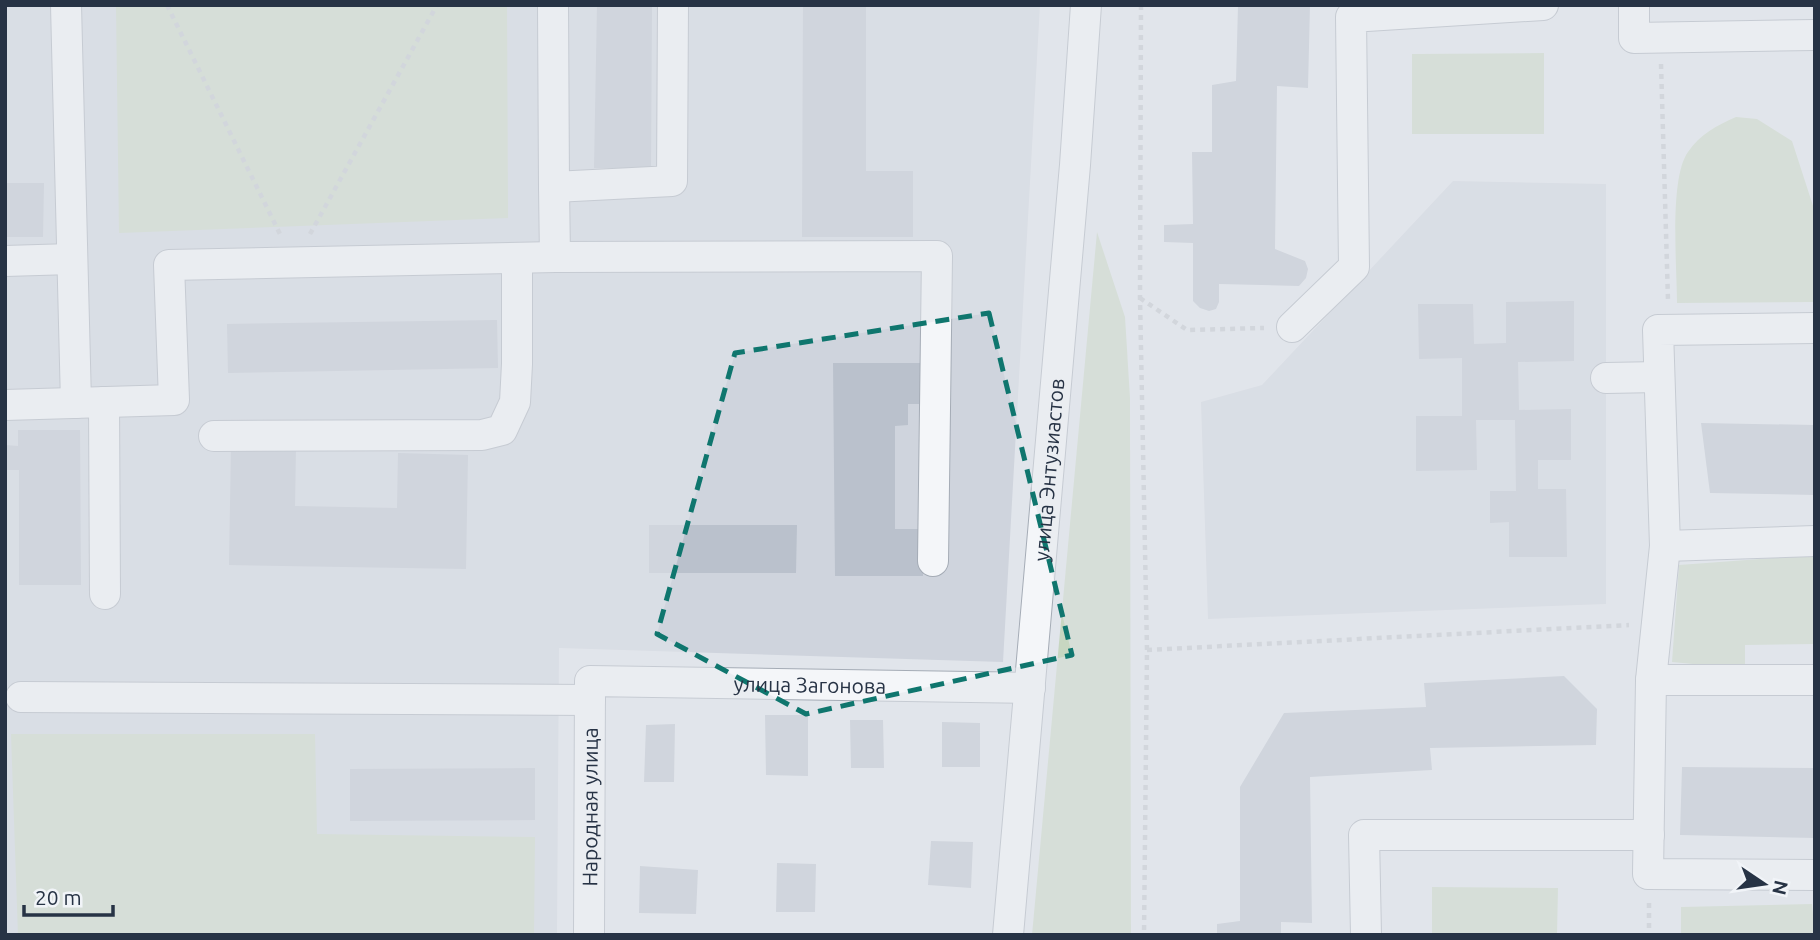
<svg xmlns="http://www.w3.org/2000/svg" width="1820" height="940" viewBox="0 0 1820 940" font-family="Ubuntu,sans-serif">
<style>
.built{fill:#cfd4dd}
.green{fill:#c7d6c1}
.building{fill:#bac1cc}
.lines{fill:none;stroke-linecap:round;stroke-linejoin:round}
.minor-casing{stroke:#a5acb6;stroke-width:32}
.path{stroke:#bfc3ca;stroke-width:4.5;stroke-dasharray:5 5;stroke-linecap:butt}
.minor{stroke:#f4f6f9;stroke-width:30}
.marked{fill:none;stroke:#0f766e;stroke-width:5;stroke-dasharray:14 9;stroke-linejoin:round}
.labels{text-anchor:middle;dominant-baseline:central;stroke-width:6;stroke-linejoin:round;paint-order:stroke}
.street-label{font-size:21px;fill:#273345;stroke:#f1f4f8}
</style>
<rect width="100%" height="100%" fill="#e1e5eb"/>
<g class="built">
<polygon points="5,5 1040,5 1003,662 559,648 557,935 5,935"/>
<polygon points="1453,181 1606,184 1606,604 1208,619 1201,402 1262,385"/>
</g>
<g class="green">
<polygon points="116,5 507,5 508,218 119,233"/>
<polygon points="1544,53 1544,134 1412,134 1412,54"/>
<path d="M1736,117L1757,119L1792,141L1815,212V302L1677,303C1677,268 1669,178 1688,152C1700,134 1716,126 1736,117Z"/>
<polygon points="1097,232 1125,317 1130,398 1131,935 1032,935"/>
<polygon points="1815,555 1815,644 1745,645 1745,669 1672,662 1679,565"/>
<polygon points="11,734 315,734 317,834 535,837 534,935 18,935"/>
<polygon points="1432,887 1558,888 1557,935 1432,935"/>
<polygon points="1812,904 1815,935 1681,935 1681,907"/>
</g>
<g class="building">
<polygon points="597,5 652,5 651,168 594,168"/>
<polygon points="803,5 866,5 866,171 913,171 913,237 802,237"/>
<polygon points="1238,5 1310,5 1308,88 1277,86 1275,249 1305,261 1308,269 1306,278 1299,286 1219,284 1219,302 1216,309 1209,311 1200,308 1193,301 1193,243 1164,242 1164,225 1193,224 1192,152 1212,152 1212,85 1236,81"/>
<polygon points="5,183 44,183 43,237 5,237"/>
<polygon points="1574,301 1574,361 1518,362 1519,410 1571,409 1571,460 1538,460 1538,489 1566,489 1567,557 1509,557 1509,522 1490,523 1490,491 1516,491 1515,420 1476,420 1477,470 1416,471 1416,416 1462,416 1462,358 1419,359 1418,304 1473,304 1474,344 1506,343 1506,302"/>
<polygon points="497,320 498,368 228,373 227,324"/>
<polygon points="833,363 921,363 922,404 908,404 908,425 895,426 895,529 923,529 923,576 835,576"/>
<polygon points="1701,423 1815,425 1815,495 1710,493"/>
<polygon points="18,430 80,430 81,585 19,585 19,470 5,470 5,445 18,446"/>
<polygon points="231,446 296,447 295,506 397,508 398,453 468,455 466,569 229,565"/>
<polygon points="649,525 797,525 796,573 649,573"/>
<polygon points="1564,676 1597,709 1596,745 1430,748 1432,770 1310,777 1312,923 1281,922 1281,935 1217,935 1217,924 1240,921 1240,787 1284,713 1426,707 1424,683"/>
<polygon points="765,715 808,715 808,776 766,775"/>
<polygon points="850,720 883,720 884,768 851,768"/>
<polygon points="942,722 980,723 980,767 942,767"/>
<polygon points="675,724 674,782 644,782 646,725"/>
<polygon points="1682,767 1815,768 1815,838 1680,835"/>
<polygon points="535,768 535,820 350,821 350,769"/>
<polygon points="931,841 973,842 971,888 928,885"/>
<polygon points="777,863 816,864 815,912 776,912"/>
<polygon points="640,866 698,870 696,914 639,913"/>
</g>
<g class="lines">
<defs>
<g id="minor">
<polyline points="66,5 76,403"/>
<polyline points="553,5 554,187 672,181 673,5"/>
<polyline points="1634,5 1634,38 1815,35"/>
<polyline points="554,187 555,257"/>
<polyline points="5,261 72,259"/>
<polyline points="1292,327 1354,267 1351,17 1543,5"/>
<polyline points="1815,328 1658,330 1665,546 1651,680 1648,874 1815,875"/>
<polyline points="1606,378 1659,377"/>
<polyline points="104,402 105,594"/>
<polyline points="5,405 174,400 169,265 555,257 937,256 933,561"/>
<polyline points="214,436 482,435 502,430 515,402 517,364 517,258"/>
<polyline points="1665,546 1815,541"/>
<polyline points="1651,680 1815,680"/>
<polyline points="21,697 590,700"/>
<path id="s1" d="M589,935L590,681L1030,688"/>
<path id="s2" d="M1008,935L1075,165L1086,5"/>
<polyline points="1366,935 1364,835 1649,835"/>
</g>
</defs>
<use href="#minor" class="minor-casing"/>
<g class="path">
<polyline points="167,5 280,234"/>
<polyline points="1141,5 1140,298 1147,650 1144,935"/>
<polyline points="1661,64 1668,300"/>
<polyline points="310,234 437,5"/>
<polyline points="1140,298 1187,330 1264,328"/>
<polyline points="1147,650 1629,625"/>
<polyline points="1649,903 1649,935"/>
</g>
<use href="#minor" class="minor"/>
</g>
<path d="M0 0H1820V940H0ZM989,313L1072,655L806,714L657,634L735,353Z" fill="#e1e5eb" fill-opacity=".55" fill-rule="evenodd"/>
<path class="marked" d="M989,313L1072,655L806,714L657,634L735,353Z"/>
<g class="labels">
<g class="street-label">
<text stroke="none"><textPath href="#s2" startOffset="467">улица Энтузиастов</textPath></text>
<text stroke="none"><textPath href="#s1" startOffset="474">улица Загонова</textPath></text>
<text stroke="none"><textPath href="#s1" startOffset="128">Народная улица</textPath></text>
</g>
</g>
<rect width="1820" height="940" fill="none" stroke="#273345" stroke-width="14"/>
<g transform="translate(1764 884) rotate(103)" stroke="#f1f4f8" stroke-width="5" paint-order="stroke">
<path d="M0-5L12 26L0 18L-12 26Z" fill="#273345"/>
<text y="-10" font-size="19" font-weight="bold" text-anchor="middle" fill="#273345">N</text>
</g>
<path d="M24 905v10h89v-10" fill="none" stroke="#273345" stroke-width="3.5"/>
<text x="35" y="905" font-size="21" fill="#273345" stroke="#f1f4f8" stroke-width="5" paint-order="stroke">20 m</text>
</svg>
